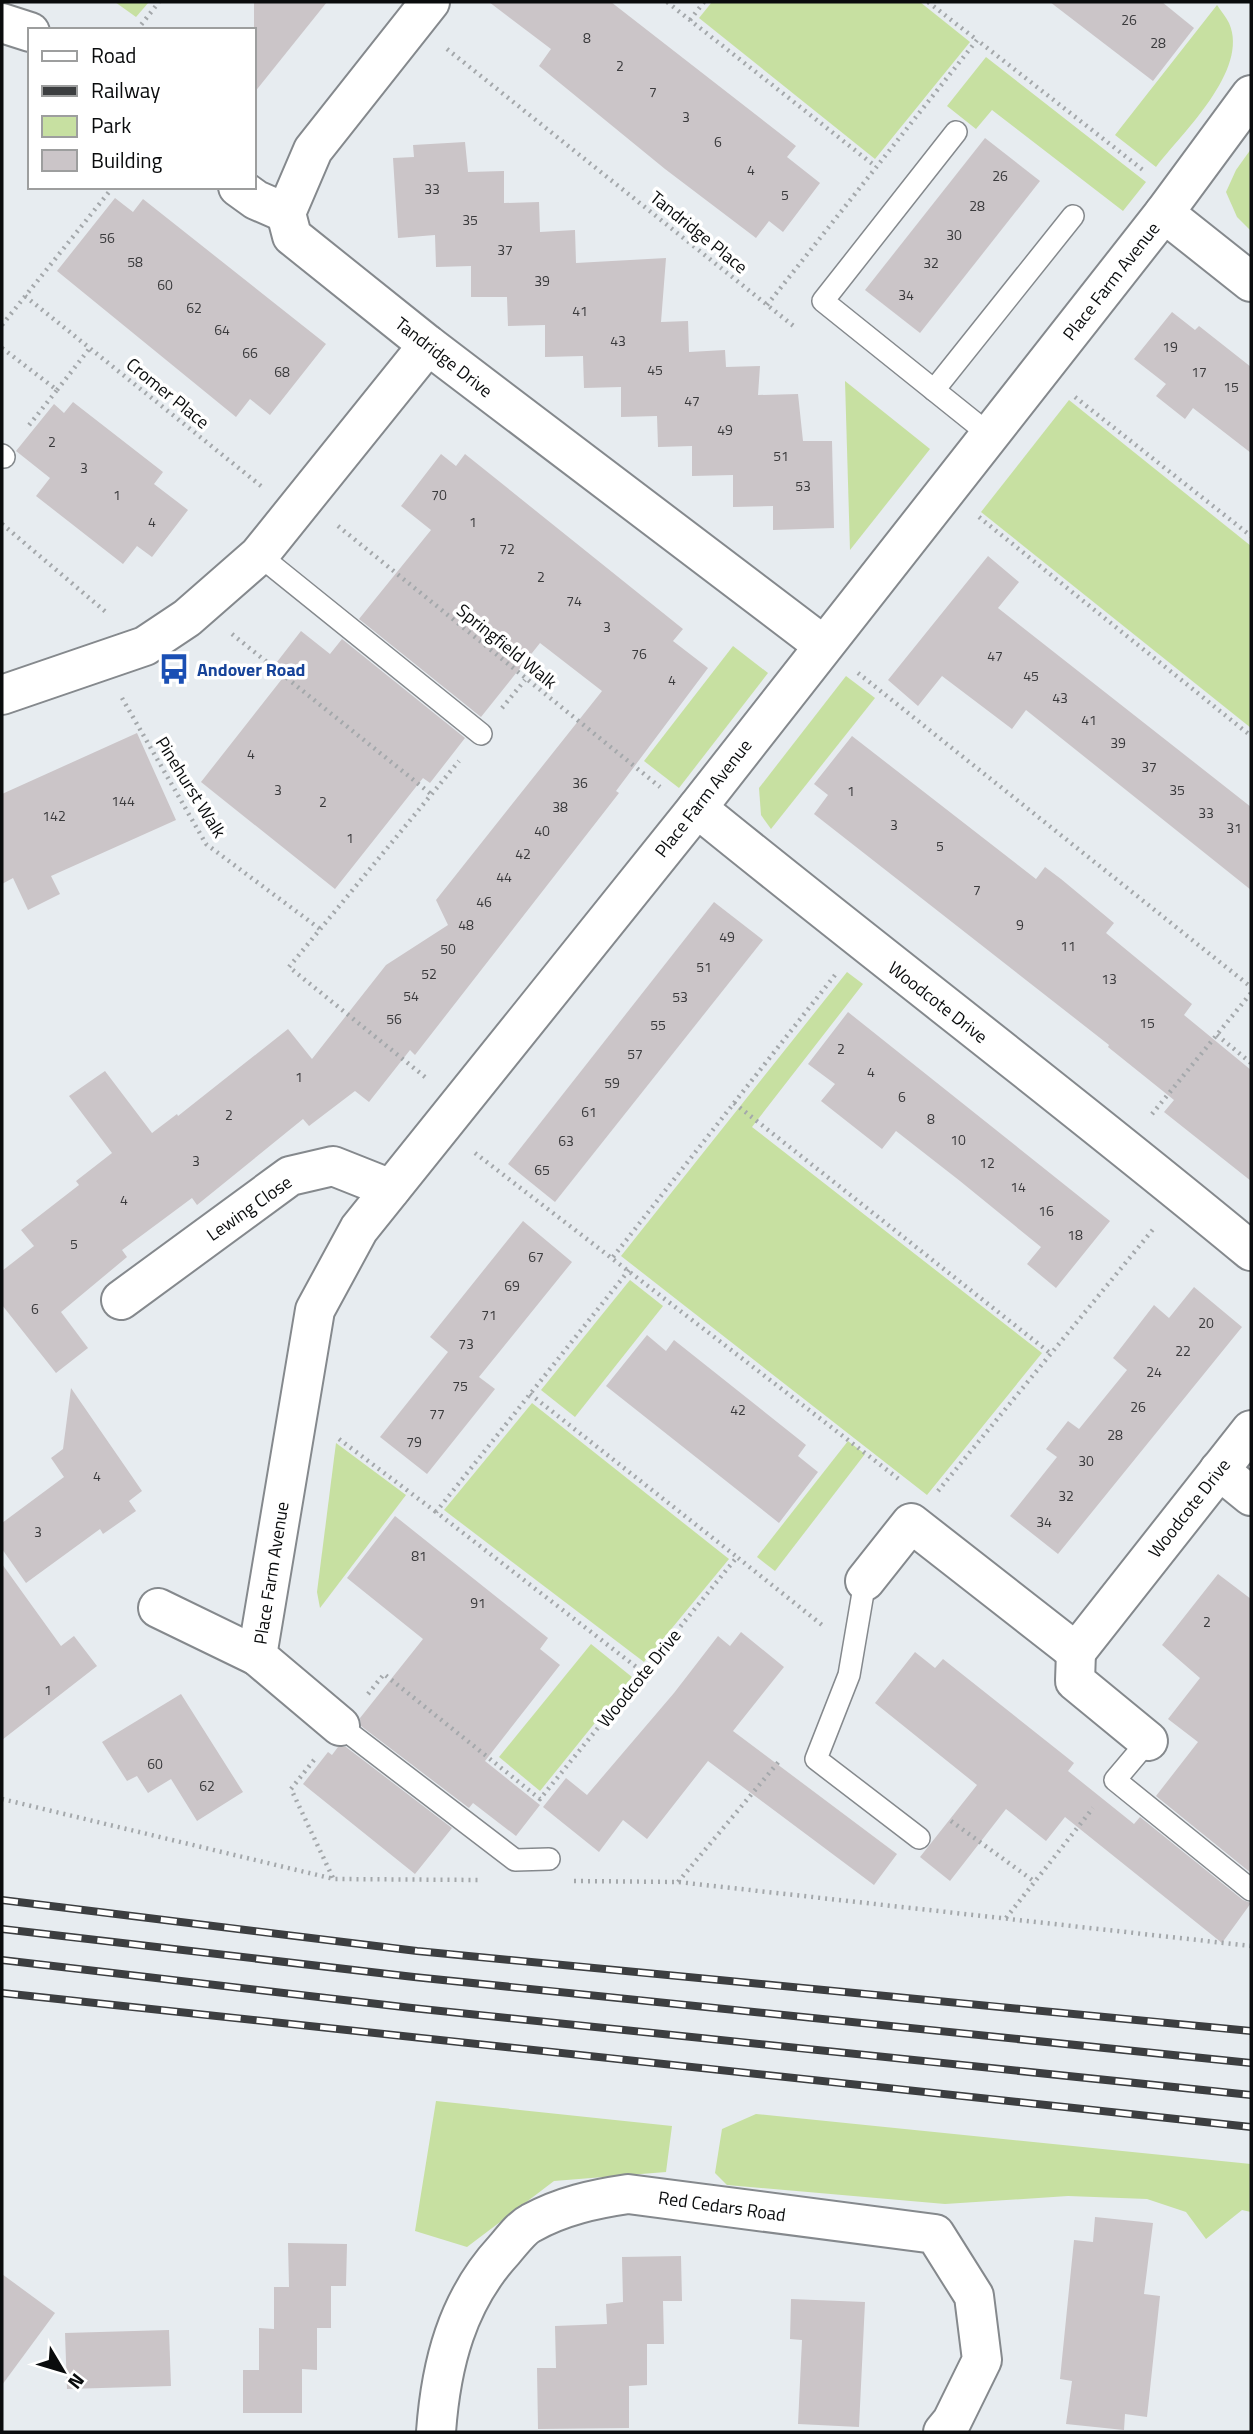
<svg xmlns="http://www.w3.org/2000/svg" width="1253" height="2434" viewBox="0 0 1253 2434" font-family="'Titillium Web',sans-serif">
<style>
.green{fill:#c7e0a1}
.building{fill:#cbc5c8}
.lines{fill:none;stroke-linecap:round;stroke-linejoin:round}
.service-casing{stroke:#85898d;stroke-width:24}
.minor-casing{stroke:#85898d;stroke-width:42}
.path{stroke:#a4a8ab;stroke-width:4.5;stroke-dasharray:2 5;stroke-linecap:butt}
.service{stroke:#fff;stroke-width:21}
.minor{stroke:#fff;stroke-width:38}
.rail-casing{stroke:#3c3e40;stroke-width:8}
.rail{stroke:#fff;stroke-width:5;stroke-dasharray:16;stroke-linecap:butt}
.labels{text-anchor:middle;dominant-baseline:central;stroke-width:7;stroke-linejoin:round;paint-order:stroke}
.number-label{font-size:14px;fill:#3a3a3c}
.street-label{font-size:18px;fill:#0a0c0d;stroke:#fff}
.transit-label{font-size:18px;font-weight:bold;fill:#164399;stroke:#fff;text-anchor:start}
</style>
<rect width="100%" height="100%" fill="#e7ecf0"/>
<g class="green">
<polygon points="115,2 149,2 136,17"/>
<polygon points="712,2 920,2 970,42 875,159 699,18"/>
<path d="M1217,5C1221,11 1226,17 1229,23C1250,70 1182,133 1156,167L1115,135Z"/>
<polygon points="986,57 1146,182 1123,211 992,110 976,129 947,106"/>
<polygon points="1251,149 1251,231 1237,217 1226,192 1236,170"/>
<polygon points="845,381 930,449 850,550"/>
<polygon points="1069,400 1251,546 1251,728 981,512"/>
<polygon points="733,646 768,673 679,788 644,761"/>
<polygon points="846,676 875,698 771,829 761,815 759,788"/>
<polygon points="847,972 863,984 752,1127 1042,1353 927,1495 621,1256"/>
<polygon points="630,1280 663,1306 575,1417 541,1390"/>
<polygon points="532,1403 729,1559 644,1662 444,1510"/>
<polygon points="848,1441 865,1454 775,1571 757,1557"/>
<polygon points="336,1443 406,1495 320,1608 317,1592"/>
<polygon points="591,1644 632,1677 540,1791 499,1757"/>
<polygon points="436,2101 672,2126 666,2172 554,2181 467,2247 415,2231"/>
<polygon points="756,2114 1251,2164 1251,2212 1242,2210 1206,2239 1186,2212 1147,2199 1068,2196 945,2204 727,2185 715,2173 722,2129"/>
</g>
<g class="building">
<polygon points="254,2 327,2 254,93"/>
<polygon points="489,2 611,2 796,146 787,157 820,183 783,232 769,221 756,238 665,169 539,66 551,49"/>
<polygon points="1050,2 1162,2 1194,28 1153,81"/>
<polygon points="985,138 1040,181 920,333 865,290"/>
<polygon points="465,142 468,172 504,171 504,203 539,202 540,232 575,230 576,263 666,258 661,322 688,321 689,352 725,350 726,367 760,366 758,395 798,394 803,441 832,441 834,528 773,530 773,506 733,507 733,475 692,476 692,446 658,447 657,416 621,417 621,387 584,388 583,356 545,357 545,325 508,326 507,297 471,297 471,266 436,267 435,235 398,238 393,158 414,157 413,145"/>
<polygon points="115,198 133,212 143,199 326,344 270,415 250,399 236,417 57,271"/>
<polygon points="1172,312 1195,330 1199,326 1251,367 1251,453 1193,408 1185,419 1156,396 1166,384 1134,359"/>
<polygon points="73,402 163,472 154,484 188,510 152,557 137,546 123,564 36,496 50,478 16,451 54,404 64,413"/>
<polygon points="441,454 456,466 465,454 683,629 673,641 708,668 616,791 619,793 415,1055 410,1050 369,1102 355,1091 309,1126 303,1119 197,1205 192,1198 122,1250 127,1257 61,1312 88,1348 56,1373 2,1305 2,1271 34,1246 21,1230 79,1185 76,1181 112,1153 69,1096 105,1071 152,1133 177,1114 178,1116 288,1029 312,1059 386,965 448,925 436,900 602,691 540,643 481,717 359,619 431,530 401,506"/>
<polygon points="988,556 1019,582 998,608 1251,807 1251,890 1026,710 1012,729 942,676 918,706 888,680"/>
<polygon points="301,631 330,654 342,639 465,738 430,783 423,778 335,889 201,782 289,670 277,662"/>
<polygon points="137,733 176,820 51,876 60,894 28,910 13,878 2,884 2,794"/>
<polygon points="852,736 1036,879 1045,867 1061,879 1114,923 1106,933 1192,1004 1184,1015 1251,1070 1251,1181 1164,1112 1174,1100 1108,1047 1109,1045 814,814 828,795 814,784"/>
<polygon points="714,902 763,940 555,1202 508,1164"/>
<polygon points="848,1012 1110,1221 1056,1288 1027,1264 1041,1247 960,1181 896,1131 882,1149 821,1101 835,1084 808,1064"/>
<polygon points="523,1221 572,1262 479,1377 495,1389 427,1474 380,1437 448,1352 430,1337"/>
<polygon points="1194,1287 1242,1327 1058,1554 1010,1516 1057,1457 1046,1449 1068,1421 1079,1429 1127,1370 1113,1358 1154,1305 1169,1318"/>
<polygon points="647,1335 666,1351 674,1340 806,1445 798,1456 818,1472 779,1523 606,1386"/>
<polygon points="71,1388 142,1491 129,1501 136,1511 103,1534 100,1529 26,1583 2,1549 2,1523 64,1477 51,1458 63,1449"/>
<polygon points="395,1516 548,1638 540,1649 560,1665 485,1761 540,1805 516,1836 473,1803 469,1808 361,1726 360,1718 423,1639 347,1578"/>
<polygon points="2,1564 61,1646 74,1636 97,1666 2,1740"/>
<polygon points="1218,1574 1251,1599 1251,1873 1156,1796 1198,1742 1168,1719 1200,1678 1162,1645"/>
<polygon points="741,1632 784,1667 733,1731 897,1854 874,1885 708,1761 647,1839 623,1820 599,1852 543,1807 566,1778 587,1795 674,1693 718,1636 730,1646"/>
<polygon points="915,1652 935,1668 943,1659 1074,1763 1068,1771 1134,1824 1140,1817 1243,1900 1251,1903 1222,1943 1065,1817 1046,1841 1006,1809 950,1881 920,1857 977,1785 875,1703"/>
<polygon points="181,1694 243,1792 197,1821 171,1779 148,1793 137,1776 127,1781 102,1742"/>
<polygon points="338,1747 346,1747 452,1828 415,1874 303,1784 328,1752 332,1755"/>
<polygon points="1095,2217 1153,2223 1144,2294 1160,2296 1147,2417 1125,2414 1124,2430 1066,2424 1072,2381 1060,2379 1074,2240 1093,2242"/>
<polygon points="288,2243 347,2244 346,2286 331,2286 331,2328 317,2328 317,2370 302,2369 302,2413 243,2413 243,2370 259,2370 259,2328 274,2329 274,2287 289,2287"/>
<polygon points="681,2256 682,2301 663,2301 664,2344 647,2344 647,2385 629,2386 629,2428 538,2429 537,2368 556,2368 555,2326 607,2324 606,2304 623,2302 622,2257"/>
<polygon points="2,2274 55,2313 2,2385"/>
<polygon points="791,2299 865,2302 859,2427 798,2424 802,2340 790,2339"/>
<polygon points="169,2330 171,2386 67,2389 65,2333"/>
</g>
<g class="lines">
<defs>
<g id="service">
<polyline points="956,132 823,301 990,435"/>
<polyline points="934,390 1073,216"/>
<polyline points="2,455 4,457"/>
<polyline points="259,555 481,734"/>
<polyline points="865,1581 849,1675 816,1759 919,1838"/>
<polyline points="340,1726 515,1860 549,1859"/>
<polyline points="1148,1741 1115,1780 1251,1890"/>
</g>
<g id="minor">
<polyline points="430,2 313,150 286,213 292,236 428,345 823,645"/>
<polyline points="2,23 30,32"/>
<polyline points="238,187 256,200 286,213"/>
<polyline points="1164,213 1251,95"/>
<polyline points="2,695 145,646 187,618 259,555 428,345"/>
<path d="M697,808C880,957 1069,1100 1251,1251"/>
<polyline points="121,1300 290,1176 333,1166 391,1189"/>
<polyline points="1219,1470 1251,1496"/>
<polyline points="865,1581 911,1523 1076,1652 1251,1430"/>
<polyline points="158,1608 257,1656"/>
<polyline points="1076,1652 1075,1681 1148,1741"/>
<polyline points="340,1726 257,1656 315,1310 359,1229 693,813 1164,213 1251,282"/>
<path d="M436,2432C441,2364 457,2301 504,2250C512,2241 521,2228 531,2223C562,2206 594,2199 628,2194L935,2234L974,2296L982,2360L952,2421L943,2432"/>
</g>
</defs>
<use href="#service" class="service-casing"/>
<use href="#minor" class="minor-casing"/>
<g class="path">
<polyline points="667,2 875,166"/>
<polyline points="928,2 977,40"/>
<polyline points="690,20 704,2"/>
<polyline points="137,30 159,2"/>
<polyline points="447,49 796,328"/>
<polyline points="25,296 261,486"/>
<polyline points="767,305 977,40 1143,170"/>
<polyline points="2,325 113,187"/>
<polyline points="2,348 57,390 26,429"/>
<polyline points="57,390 90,348"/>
<polyline points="1075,397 1251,536"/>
<polyline points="979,517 1251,736"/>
<polyline points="2,524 107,613"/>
<polyline points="338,526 660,787"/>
<polyline points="232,634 431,794"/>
<polyline points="858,673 1251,987"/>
<polyline points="122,698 206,844 320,929"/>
<polyline points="502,708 525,680"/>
<polyline points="1217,1035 1251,1063"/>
<polyline points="425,1077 289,967 459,761"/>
<polyline points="734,1103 835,975"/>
<polyline points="1152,1114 1251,993"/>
<polyline points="475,1153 900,1480"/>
<polyline points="613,1257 734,1103 1050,1353"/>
<polyline points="629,1270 436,1512 644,1673"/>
<polyline points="530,1394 737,1557"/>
<polyline points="339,1439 436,1512"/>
<polyline points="938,1491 1155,1227"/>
<polyline points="368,1694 384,1674 540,1799 737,1557 822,1625"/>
<polyline points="314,1760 291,1789 333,1878"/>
<polyline points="2,1799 334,1879 481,1880"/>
<polyline points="951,1821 1035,1882"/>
<polyline points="574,1881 678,1882 1251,1946"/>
<polyline points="678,1882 781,1759"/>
<polyline points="1006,1918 1093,1808"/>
</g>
<use href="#service" class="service"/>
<use href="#minor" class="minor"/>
<defs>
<g id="rail">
<polyline points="2,1900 417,1951 1251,2031"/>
<polyline points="2,1929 414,1977 1251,2063"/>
<polyline points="2,1960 412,2008 1251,2095"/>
<polyline points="2,1993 1251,2127"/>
</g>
</defs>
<use href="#rail" class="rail-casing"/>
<use href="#rail" class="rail"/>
</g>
<defs>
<symbol id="bus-bare" viewBox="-9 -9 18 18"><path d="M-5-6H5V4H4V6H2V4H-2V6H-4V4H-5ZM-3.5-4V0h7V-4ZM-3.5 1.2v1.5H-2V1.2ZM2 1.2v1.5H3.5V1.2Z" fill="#1a4fb4" stroke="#fff" stroke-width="2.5" paint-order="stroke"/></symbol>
</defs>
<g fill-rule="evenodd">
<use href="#bus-bare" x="152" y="647" width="44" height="44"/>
</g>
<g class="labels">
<g class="number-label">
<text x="1129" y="19">26</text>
<text x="587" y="37">8</text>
<text x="1158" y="42">28</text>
<text x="620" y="65">2</text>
<text x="653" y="91">7</text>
<text x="686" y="116">3</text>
<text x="718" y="141">6</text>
<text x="751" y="169">4</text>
<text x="1000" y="175">26</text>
<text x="432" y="188">33</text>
<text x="785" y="194">5</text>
<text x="977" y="205">28</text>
<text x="470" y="219">35</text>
<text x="954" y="234">30</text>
<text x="107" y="237">56</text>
<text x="505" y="249">37</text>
<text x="135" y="261">58</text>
<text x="931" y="262">32</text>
<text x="542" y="280">39</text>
<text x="165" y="284">60</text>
<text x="906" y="294">34</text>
<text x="194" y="307">62</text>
<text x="580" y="310">41</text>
<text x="222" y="329">64</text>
<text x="618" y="340">43</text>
<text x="1170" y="346">19</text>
<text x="250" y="352">66</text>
<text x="655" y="369">45</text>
<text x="282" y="371">68</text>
<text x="1199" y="371">17</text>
<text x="1231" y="386">15</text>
<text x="692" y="400">47</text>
<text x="725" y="429">49</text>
<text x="52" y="441">2</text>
<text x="781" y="455">51</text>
<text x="84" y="467">3</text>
<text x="803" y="485">53</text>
<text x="117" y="494">1</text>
<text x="439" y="494">70</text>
<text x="152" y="521">4</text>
<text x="473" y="521">1</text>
<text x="507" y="548">72</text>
<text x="541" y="576">2</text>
<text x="574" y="600">74</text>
<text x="607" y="626">3</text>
<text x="639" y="653">76</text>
<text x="995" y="655">47</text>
<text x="1031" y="675">45</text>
<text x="672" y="679">4</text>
<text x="1060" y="697">43</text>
<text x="1089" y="719">41</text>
<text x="1118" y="742">39</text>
<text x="251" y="753">4</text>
<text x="1149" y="766">37</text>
<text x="580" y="782">36</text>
<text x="278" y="789">3</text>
<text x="1177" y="789">35</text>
<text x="851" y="790">1</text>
<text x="123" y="800">144</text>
<text x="323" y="801">2</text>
<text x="560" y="806">38</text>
<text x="1206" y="812">33</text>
<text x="54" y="815">142</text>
<text x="894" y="824">3</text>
<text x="1234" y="827">31</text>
<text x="542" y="830">40</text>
<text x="350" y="837">1</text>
<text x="940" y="845">5</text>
<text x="523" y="853">42</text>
<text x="504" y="876">44</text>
<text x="977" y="889">7</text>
<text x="484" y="901">46</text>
<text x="466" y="924">48</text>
<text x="1020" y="924">9</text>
<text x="727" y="936">49</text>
<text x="1068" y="945">11</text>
<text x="448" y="948">50</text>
<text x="704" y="966">51</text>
<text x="429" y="973">52</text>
<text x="1109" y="978">13</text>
<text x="411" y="995">54</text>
<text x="680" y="996">53</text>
<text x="394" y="1018">56</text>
<text x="1147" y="1022">15</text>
<text x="658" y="1024">55</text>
<text x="841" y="1048">2</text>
<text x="635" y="1053">57</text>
<text x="871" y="1071">4</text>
<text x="299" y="1076">1</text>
<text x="612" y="1082">59</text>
<text x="902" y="1096">6</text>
<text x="589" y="1111">61</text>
<text x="229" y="1114">2</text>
<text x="931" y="1118">8</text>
<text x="958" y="1139">10</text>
<text x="566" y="1140">63</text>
<text x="196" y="1160">3</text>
<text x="987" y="1162">12</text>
<text x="542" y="1169">65</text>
<text x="1018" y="1186">14</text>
<text x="124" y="1199">4</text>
<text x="1046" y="1210">16</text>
<text x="1075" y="1234">18</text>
<text x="74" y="1243">5</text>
<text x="536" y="1256">67</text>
<text x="512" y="1285">69</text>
<text x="35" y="1308">6</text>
<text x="489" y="1314">71</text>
<text x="1206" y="1322">20</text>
<text x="466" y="1343">73</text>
<text x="1183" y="1350">22</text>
<text x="1154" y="1371">24</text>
<text x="460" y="1385">75</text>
<text x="1138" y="1406">26</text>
<text x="738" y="1409">42</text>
<text x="437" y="1413">77</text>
<text x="1115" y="1434">28</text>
<text x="414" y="1441">79</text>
<text x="1086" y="1460">30</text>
<text x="97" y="1475">4</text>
<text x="1066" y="1495">32</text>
<text x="1044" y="1521">34</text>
<text x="38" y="1531">3</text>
<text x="419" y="1555">81</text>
<text x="478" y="1602">91</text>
<text x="1207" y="1621">2</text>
<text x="48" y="1689">1</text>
<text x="155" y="1763">60</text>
<text x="207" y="1785">62</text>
</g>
<g class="street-label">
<text transform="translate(699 232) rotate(39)">Tandridge Place</text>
<text transform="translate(1111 281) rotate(-52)">Place Farm Avenue</text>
<text transform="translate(444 357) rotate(38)">Tandridge Drive</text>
<text transform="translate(168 393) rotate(39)">Cromer Place</text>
<text transform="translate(507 646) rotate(39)">Springfield Walk</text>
<text transform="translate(191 787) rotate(58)">Pinehurst Walk</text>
<text transform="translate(703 798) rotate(-52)">Place Farm Avenue</text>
<text transform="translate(938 1002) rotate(38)">Woodcote Drive</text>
<text transform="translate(249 1208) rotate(-35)">Lewing Close</text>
<text transform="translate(1189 1508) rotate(-52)">Woodcote Drive</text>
<text transform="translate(271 1573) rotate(-81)">Place Farm Avenue</text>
<text transform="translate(639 1678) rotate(-51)">Woodcote Drive</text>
<text transform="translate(722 2206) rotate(8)">Red Cedars Road</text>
</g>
<g class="transit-label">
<text x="197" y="669">Andover Road</text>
</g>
</g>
<rect width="1253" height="2434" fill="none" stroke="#0a0c0d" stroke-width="7"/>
<rect x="28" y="28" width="228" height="161" fill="#ffffff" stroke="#9d9e9e" stroke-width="2"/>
<rect x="42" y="51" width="35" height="10" fill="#ffffff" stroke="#9d9e9e" stroke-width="2"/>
<text x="91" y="63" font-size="21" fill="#0a0c0d">Road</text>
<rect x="42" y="86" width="35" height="10" fill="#3c3e40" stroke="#9d9e9e" stroke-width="2"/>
<text x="91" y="98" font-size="21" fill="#0a0c0d">Railway</text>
<rect x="42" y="116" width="35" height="21" fill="#c7e0a1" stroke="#9d9e9e" stroke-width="2"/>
<text x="91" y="133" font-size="21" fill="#0a0c0d">Park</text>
<rect x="42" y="150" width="35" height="21" fill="#cbc5c8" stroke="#9d9e9e" stroke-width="2"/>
<text x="91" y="168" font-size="21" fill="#0a0c0d">Building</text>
<g transform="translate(63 2371) rotate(128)" stroke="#ffffff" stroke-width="5" paint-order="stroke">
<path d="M0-5L12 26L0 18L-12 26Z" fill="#0a0c0d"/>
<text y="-10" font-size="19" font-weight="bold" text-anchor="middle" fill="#0a0c0d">N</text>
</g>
</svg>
